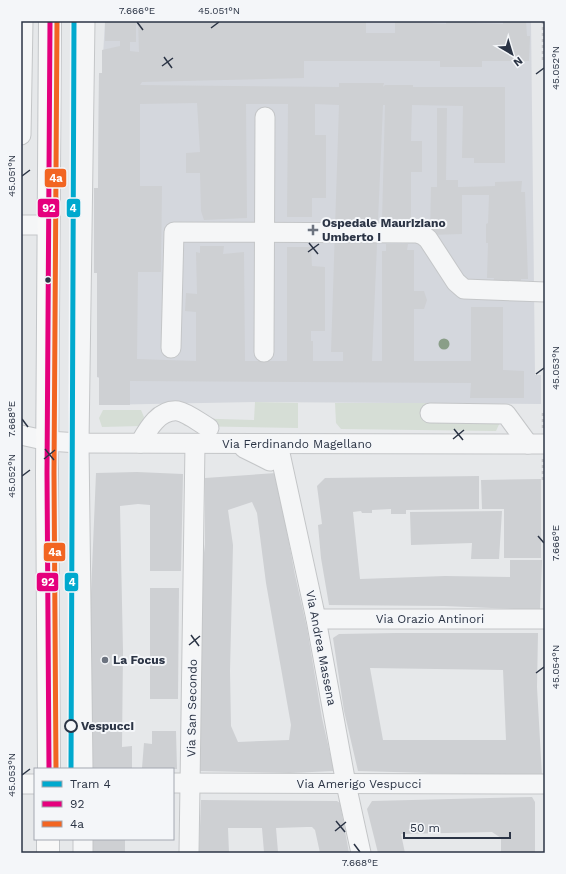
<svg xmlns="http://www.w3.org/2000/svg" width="566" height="874" viewBox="0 0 566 874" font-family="'Work Sans',sans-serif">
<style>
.built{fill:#d4d7dd}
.green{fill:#d6ded6}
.building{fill:#ced0d3;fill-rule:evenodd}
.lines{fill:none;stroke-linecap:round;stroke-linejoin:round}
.minor-casing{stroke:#c4c6c8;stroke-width:21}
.major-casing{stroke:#c2c5c8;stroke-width:24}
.path{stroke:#c5c6ca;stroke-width:2.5;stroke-dasharray:3 3;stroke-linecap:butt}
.minor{stroke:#f5f6f7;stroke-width:19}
.major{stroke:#f8f8f8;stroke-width:22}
.bus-1-casing{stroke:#f4f6f9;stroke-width:8}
.bus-2-casing{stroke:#f4f6f9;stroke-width:8}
.bus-1{stroke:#e5007d;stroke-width:5}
.bus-2{stroke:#f26522;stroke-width:5}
.tram-1-casing{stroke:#f4f6f9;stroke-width:8}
.tram-1{stroke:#00a9ce;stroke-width:5}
.tree{fill:#8a9e88}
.ticks{fill:none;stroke:#2b3445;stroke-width:1.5}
.poi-dot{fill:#6c737f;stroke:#f4f6f9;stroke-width:1.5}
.bus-dot{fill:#2b3445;stroke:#f4f6f9;stroke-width:1.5}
.stop-dot{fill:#f4f6f9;stroke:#2b3445;stroke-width:2}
.labels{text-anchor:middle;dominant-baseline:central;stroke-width:4;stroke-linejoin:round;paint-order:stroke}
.poi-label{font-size:12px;font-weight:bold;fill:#2b3445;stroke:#f4f6f9;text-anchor:start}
.street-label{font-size:12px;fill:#2b3445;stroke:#f4f6f9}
.stop-label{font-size:12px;font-weight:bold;fill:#2b3445;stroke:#f4f6f9;text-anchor:start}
.line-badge{stroke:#f4f6f9;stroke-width:1.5}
.badge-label{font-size:11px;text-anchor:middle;font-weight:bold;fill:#fff}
.neatline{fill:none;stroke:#2b3445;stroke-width:1.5}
.ticks-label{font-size:10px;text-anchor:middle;fill:#2b3445}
</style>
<rect width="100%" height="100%" fill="#e6e8ea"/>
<polygon class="built" points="105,21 531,21 535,375 541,375 541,404 255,402 99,405 99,378 97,377 97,273 94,273 94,188 98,188 99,73 102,73"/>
<g class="green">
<polygon points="255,402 298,403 298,428 185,426 182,423 185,418 254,420"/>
<polygon points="335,403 426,403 425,420 501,420 496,431 341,429 336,423"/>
<polygon points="103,410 141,410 144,417 141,426 102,427 99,418"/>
</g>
<g class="building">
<path d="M105,21H136V42H130V51L139,52L138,21H366V33H395V21L446,24V21H476V23L503,24V21H526L527,36H530L529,61H482V67H440V61H304V78L142,82L140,85L339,87V83H384L383,87L385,85H413V87H505V163H474V158H462L463,106L412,105L411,141H422V172H411V222L382,221L385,105H383L372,361H382V251H386V244H408L407,250H414V291H424L427,300L424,309H414V361H471V307H503V370L524,371V398H470L471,383L130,381V405H99V377H97V273H94V188H98L99,73H102V50L120,46V41H105ZM197,103L200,152L186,153V173H200L201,211L204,220L247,218L246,104H288L287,217H312V198H326V135H315V104L339,105L331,352H343V361H313V341H311V331H325V267L312,266L311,247H287V361H245L244,252L223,254L224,246H200V253L196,252L197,294L186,293L185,311L196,312V361L137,359L138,272H161L162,186H140V104Z"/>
<polygon points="437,108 447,108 446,180 458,180 458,187 462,187 495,186 495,182 522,181 521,192 525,192 528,279 521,279 521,286 493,285 494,278 487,278 488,243 486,243 486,224 488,223 489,195 462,195 462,234 430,235 431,187 437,187"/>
<polygon points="137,472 183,474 181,571 150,571 150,505 138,504 120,506 123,651 122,747 132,746 132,769 89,769 87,767 91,594 96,473"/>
<path d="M276,473L295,575L307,628L322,718L334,771L290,773L199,771L202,669L200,589L205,544V478ZM252,502L257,513L266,583L291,725L289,740L238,742L231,726L230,671L233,545L228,510Z"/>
<polygon points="479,476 479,509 406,510 406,514 391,514 391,509 372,510 372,513 362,513 361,511 353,512 360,579 445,576 510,577 510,560 542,560 540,610 444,606 329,605 321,558 318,525 322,524 317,486 325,478"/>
<polygon points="541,479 541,558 504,558 504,509 482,509 481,480"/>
<polygon points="502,511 499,559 471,559 472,543 411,545 410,512"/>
<polygon points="150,588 179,588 178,699 150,699"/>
<path d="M396,633H538L537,687L542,776L358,771L344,711L333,638L339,634ZM370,668L503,670L506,740H383Z"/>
<polygon points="152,731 176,731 177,769 142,768 144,743 152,744"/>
<polygon points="532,797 535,802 535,853 501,853 501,838 492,832 401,834 405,853 378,853 367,809 372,801"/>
<polygon points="201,800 337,801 340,803 349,853 320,853 315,830 312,827 307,827 276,828 278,852 264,852 262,828 228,828 229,853 199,853"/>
<rect x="88" y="839" width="37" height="14"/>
</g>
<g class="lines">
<defs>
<g id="minor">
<polyline points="21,135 23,21"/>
<polyline points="21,225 49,225"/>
<polyline points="171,348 174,232 417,233 423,235 428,239 456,282 464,289 545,292"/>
<polyline points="264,352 265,117"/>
<polyline points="430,413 506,414 528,444"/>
<polyline points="21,435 48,441 79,443 545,444"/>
<path d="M140,443C148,429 159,409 178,411C188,413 200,423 209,428"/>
<polyline points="278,444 316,619 346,784 361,853"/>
<polyline points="244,448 270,461"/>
<polyline points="316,619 545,619"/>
<polyline points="83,769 79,443 85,21"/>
<polyline points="173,783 545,784"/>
<polyline points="21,784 35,784"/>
<polyline points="83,853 83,839"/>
<polyline points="189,853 195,444"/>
</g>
<g id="major">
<polyline points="49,769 47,473 50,21"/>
<polyline points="48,853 48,839"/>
</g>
</defs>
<use href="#minor" class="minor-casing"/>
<use href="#major" class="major-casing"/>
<g class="path">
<polyline points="543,21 543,62 545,62"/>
<polyline points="543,428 543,413 545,413"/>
<polyline points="543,459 543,481 545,481"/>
</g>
<use href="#minor" class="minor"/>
<use href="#major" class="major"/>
<defs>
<polyline id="bus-1" points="49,769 47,473 50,21"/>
<polyline id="bus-2" points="56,769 54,473 57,21"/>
</defs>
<use href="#bus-1" class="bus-1-casing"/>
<use href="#bus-2" class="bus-2-casing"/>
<use href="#bus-1" class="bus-1"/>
<use href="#bus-2" class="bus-2"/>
<defs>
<polyline id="tram-1" points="71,769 74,21"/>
</defs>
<use href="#tram-1" class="tram-1-casing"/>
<use href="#tram-1" class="tram-1"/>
</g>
<circle class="tree" cx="444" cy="344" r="5.5"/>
<path class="ticks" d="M137,22L143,30M211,28L219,22M164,57L172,68M162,66L173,58M536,74L544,68M22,176L30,170M309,243L318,254M308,252L319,244M536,374L544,368M22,419L28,427M454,429L463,440M453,439L464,430M45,449L54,460M44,459L55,450M22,476L30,470M538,536L544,543M191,635L199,646M189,645L200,636M536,673L544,667M22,775L30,769M336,821L345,832M335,831L346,822M354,844L360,852"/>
<g class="poi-dot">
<path d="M311 224h4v4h4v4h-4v4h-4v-4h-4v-4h4z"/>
<circle cx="105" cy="660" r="4"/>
</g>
<circle class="bus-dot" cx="48" cy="280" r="3.5"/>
<circle class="stop-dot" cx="71" cy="726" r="6"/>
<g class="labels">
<g class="poi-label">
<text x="322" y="223">Ospedale Mauriziano<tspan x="322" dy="14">Umberto I</tspan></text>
<text x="113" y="660">La Focus</text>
</g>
<g class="street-label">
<text x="297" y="444">Via Ferdinando Magellano</text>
<text x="430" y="619">Via Orazio Antinori</text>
<text transform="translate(321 648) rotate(79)">Via Andrea Massena</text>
<text transform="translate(192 708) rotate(-89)">Via San Secondo</text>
<text x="359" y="784">Via Amerigo Vespucci</text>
</g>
<g class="stop-label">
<text x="81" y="726">Vespucci</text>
</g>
</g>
<g class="line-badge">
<rect x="44" y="168" width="23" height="20" rx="4" fill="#f26522"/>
<rect x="66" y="198" width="15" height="20" rx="4" fill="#00a9ce"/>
<rect x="37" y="198" width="23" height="20" rx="4" fill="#e5007d"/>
<rect x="43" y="542" width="23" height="20" rx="4" fill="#f26522"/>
<rect x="64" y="572" width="15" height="20" rx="4" fill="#00a9ce"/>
<rect x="36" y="572" width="23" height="20" rx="4" fill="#e5007d"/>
</g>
<g class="badge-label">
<text x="56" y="182">4a</text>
<text x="73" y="212">4</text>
<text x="49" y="212">92</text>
<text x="55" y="556">4a</text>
<text x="72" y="586">4</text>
<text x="48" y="586">92</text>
</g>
<rect width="566" height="874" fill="none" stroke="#f4f6f9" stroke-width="44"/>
<rect x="34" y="768" width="140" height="72" fill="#f4f6f9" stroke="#a4a8b1"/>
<rect x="42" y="781" width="20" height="6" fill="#00a9ce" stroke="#a4a8b1"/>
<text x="70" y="788" font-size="12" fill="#2b3445">Tram 4</text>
<rect x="42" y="801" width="20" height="6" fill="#e5007d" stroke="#a4a8b1"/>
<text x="70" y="808" font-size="12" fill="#2b3445">92</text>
<rect x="42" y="821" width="20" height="6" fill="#f26522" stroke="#a4a8b1"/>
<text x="70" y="828" font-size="12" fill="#2b3445">4a</text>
<g transform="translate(512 54) rotate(142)" stroke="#f4f6f9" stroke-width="3" paint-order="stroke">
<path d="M0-3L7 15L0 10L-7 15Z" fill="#2b3445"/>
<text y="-6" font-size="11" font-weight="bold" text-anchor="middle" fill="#2b3445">N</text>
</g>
<path d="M404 832v6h106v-6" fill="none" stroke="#2b3445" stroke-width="2"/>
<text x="410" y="832" font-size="12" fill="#2b3445" stroke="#f4f6f9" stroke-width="3" paint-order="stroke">50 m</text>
<rect x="22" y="22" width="522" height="830" class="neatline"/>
<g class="ticks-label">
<text x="137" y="14">7.666°E</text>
<text x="219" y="14">45.051°N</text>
<text transform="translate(555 68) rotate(-90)" y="4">45.052°N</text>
<text transform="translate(11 176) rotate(-90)" y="4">45.051°N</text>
<text transform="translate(555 368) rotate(-90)" y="4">45.053°N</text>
<text transform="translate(11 419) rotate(-90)" y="4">7.668°E</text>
<text transform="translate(11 476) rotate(-90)" y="4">45.052°N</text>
<text transform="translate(555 543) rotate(-90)" y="4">7.666°E</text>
<text transform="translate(555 667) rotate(-90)" y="4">45.054°N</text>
<text transform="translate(11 775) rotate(-90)" y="4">45.053°N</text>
<text x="360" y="866">7.668°E</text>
</g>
</svg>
